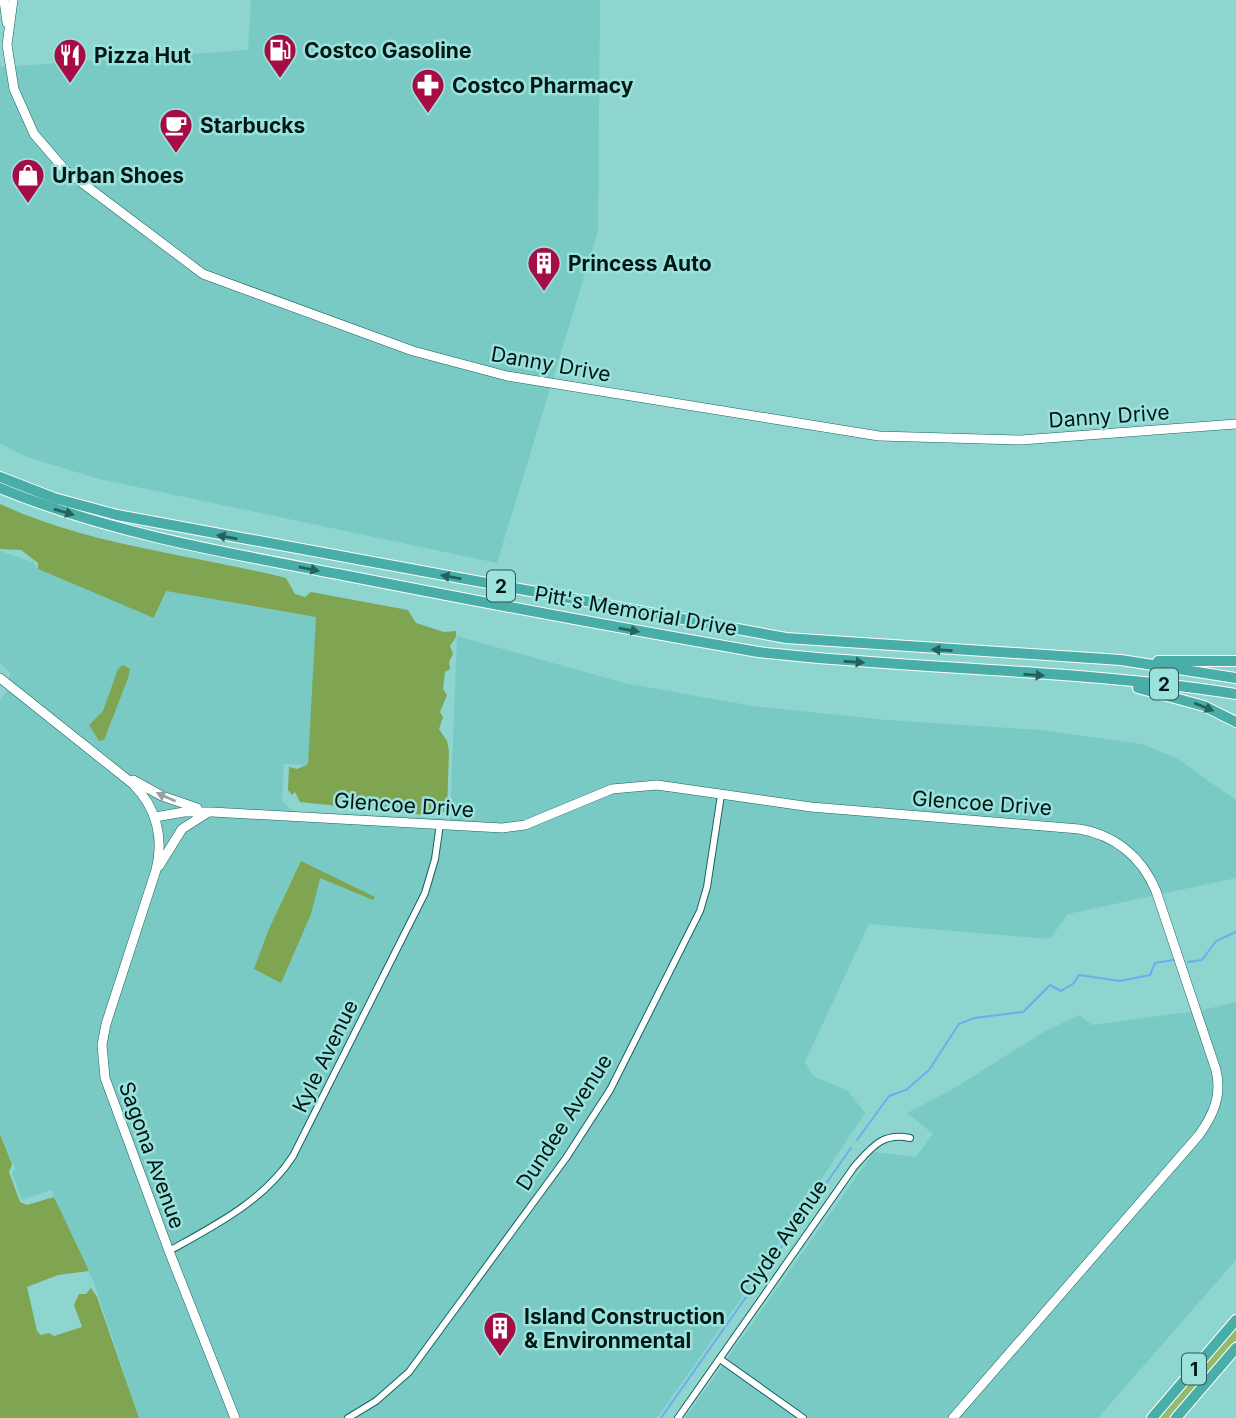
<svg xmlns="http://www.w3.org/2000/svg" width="1236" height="1418" viewBox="0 0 1236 1418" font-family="Inter,sans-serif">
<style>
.built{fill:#79cac4}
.green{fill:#96ba6c}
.forest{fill:#7fa452}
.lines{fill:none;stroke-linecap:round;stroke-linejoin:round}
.stream{stroke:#6baeef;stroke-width:2}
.street-casing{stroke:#17625e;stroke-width:8}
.secondary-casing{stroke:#17625e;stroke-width:10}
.highway-casing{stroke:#fff;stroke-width:12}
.street{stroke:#fff;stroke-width:6}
.secondary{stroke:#fff;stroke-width:9}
.highway{stroke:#49aea7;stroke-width:10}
.oneway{fill:#24625e}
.oneway2{fill:#99a2a2}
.labels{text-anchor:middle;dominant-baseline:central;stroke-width:5;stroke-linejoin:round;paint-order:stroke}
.shield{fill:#9be2dc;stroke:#2e5451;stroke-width:2}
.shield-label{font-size:19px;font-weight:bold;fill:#001716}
.poi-label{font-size:21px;font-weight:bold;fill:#001716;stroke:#9be2dc;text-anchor:start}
.street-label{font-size:21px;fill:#001716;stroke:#9be2dc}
</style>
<rect width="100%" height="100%" fill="#8fd5cf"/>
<g class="built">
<polygon points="251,0 600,0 598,231 497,563 99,479 24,456 0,443 0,62 1,67 248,50"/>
<polygon points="0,551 33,562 38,569 155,618 166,591 317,617 308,765 284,764 282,801 293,811 450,819 457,636 624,683 753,706 887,720 1041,730 1142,744 1176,758 1236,800 1236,878 1068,914 1050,939 869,924 805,1062 813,1076 848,1091 865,1113 764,1266 657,1418 139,1418 93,1280 70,1235 52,1190 22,1200 12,1173 15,1169 0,1133 0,700 8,690 10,672 0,663"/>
<polygon points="1236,1002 1236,1260 1098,1418 685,1418 874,1152 916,1157 933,1134 907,1113 953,1089 1042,1033 1079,1015 1092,1025 1203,1010"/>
</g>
<polygon class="green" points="1236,1329 1236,1339 1168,1418 1160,1418"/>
<g class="forest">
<path d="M0,504C91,546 190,554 286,578L295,594L305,597L311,592L408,610L416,623L444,632L456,631V637L450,646L453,654L449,662L450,669L445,672L443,689L447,695L440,712L443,717L439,729L447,741L449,751L447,811L431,815L426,812L425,815L300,802L295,792L292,795L288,790L289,767L297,769L308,764L316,617L166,591L154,618L38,569V563L21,550L0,549Z"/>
<polygon points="123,665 130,669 128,678 104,740 99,741 89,725 103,711 118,669"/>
<polygon points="301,861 375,897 373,900 320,878 311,914 281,983 254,969 268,931"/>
<polygon points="0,1134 12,1164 9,1172 20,1202 27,1205 54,1197 89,1271 58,1275 27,1287 37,1331 41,1335 49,1333 54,1336 82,1327 74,1305 79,1294 86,1294 91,1288 97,1297 139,1418 0,1418"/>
</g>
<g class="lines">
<g class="stream">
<polyline points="1188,962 1202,960 1216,941 1236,932"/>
<polyline points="857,1140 889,1096 906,1090 929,1070 959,1024 974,1018 1023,1012 1050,985 1061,991 1074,983 1079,975 1120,981 1150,975 1155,963 1173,960"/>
<polyline points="661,1418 851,1148"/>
</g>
<defs>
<g id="street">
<path d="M169,1251C214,1226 264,1201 293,1156L425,893L435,859L440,824"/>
<polyline points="720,1359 803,1418"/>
<polyline points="348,1418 376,1401 409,1372 566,1158 610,1090 700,911 707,887 721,795"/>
<path d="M678,1418L854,1167C871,1148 882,1132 910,1138"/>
</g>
<g id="secondary">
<polyline points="4,0 7,23"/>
<polyline points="13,0 7,45 14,89 34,134 65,170 203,274 413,351 507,376 879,436 1021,440 1236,424"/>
<path d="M0,678L133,784C157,808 164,839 156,870L106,1024L102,1045L105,1078L169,1251L235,1418"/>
<polyline points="133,780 162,796 197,808"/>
<path d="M155,817L184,812H212L502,828L525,825L612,789L657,785L811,807L1079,829C1115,835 1142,857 1156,891L1216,1070C1222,1095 1214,1114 1199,1135L953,1418"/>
<polyline points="159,866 182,829 207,813"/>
</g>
<g id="highway">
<polyline points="0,477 54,498 117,515 786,638 1121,660 1236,678"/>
<path d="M0,488C109,533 227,553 343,575C481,602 619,628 758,652C917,670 1078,669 1236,694"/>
<polyline points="1158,661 1236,661"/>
<polyline points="1138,688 1204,706 1236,722"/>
<polyline points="1152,1418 1236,1320"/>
<polyline points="1176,1418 1236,1348"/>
</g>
</defs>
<use href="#street" class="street-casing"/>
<use href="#secondary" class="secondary-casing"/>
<use href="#highway" class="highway-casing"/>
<use href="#street" class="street"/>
<use href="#secondary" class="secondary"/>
<use href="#highway" class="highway"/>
</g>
<defs><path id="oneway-solid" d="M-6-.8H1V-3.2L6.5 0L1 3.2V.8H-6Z" transform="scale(1.75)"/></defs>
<g class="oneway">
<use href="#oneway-solid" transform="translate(64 512) rotate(16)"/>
<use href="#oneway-solid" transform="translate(227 537) rotate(-170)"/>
<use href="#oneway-solid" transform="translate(309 569) rotate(11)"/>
<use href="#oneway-solid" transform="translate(451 577) rotate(-170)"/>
<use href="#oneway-solid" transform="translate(629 630) rotate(10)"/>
<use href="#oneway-solid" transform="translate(942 650) rotate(-177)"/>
<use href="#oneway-solid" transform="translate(854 662) rotate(4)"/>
<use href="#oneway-solid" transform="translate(1034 675) rotate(4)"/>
<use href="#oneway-solid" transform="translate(1204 707) rotate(22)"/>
</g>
<use class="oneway2" href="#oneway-solid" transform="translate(166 797) rotate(-156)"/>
<defs>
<symbol id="fuel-pin" viewBox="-11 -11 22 30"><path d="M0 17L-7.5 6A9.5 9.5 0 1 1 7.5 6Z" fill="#a50d44" stroke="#9be2dc"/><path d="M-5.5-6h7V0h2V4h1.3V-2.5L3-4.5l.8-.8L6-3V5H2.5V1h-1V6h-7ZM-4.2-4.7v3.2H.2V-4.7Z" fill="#fff"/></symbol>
<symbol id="restaurant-pin" viewBox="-11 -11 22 30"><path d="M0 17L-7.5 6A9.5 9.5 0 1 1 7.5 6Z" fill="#a50d44" stroke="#9be2dc"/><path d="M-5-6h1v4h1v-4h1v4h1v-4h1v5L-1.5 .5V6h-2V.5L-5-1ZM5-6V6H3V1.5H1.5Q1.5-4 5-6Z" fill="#fff"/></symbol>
<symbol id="pharmacy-pin" viewBox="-11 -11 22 30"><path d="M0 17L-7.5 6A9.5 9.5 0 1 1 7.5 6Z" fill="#a50d44" stroke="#9be2dc"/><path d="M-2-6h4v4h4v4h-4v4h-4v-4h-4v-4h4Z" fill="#fff"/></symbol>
<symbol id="cafe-pin" viewBox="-11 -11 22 30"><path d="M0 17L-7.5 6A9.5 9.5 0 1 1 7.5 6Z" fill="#a50d44" stroke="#9be2dc"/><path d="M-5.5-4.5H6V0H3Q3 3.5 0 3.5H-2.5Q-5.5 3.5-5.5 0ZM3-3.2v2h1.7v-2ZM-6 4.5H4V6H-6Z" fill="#fff"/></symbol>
<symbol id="shop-pin" viewBox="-11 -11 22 30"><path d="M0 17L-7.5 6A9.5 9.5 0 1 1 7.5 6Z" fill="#a50d44" stroke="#9be2dc"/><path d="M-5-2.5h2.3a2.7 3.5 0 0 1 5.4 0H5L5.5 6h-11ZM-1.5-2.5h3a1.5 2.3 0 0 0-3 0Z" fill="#fff"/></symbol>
<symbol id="building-pin" viewBox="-11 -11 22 30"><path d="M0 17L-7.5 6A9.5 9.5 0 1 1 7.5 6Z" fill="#a50d44" stroke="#9be2dc"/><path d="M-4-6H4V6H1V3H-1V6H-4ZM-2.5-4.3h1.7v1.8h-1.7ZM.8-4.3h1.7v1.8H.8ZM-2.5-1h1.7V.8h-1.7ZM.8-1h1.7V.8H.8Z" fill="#fff"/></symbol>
</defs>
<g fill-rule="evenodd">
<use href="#fuel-pin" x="261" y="31" width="38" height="52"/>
<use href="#restaurant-pin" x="51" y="36" width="38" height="52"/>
<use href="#pharmacy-pin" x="409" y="66" width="38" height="52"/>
<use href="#cafe-pin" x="157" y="106" width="38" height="52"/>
<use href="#shop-pin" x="9" y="156" width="38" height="52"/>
<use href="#building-pin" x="525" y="244" width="38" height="52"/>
<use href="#building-pin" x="481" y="1309" width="38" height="52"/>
</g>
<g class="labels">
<g class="shield">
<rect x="487" y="570.5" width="28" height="31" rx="5"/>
<rect x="1150" y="668.5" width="28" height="31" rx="5"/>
<rect x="1182" y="1353.5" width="24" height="31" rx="5"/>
</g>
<g class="shield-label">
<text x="501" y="586">2</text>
<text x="1164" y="684">2</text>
<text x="1194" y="1369">1</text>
</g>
<g class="poi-label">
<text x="304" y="50">Costco Gasoline</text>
<text x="94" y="55">Pizza Hut</text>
<text x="452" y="85">Costco Pharmacy</text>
<text x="200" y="125">Starbucks</text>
<text x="52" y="175">Urban Shoes</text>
<text x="568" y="263">Princess Auto</text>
<text x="524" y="1316">Island Construction<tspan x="524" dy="24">&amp; Environmental</tspan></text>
</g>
<g class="street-label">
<text transform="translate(551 364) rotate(10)">Danny Drive</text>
<text transform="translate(1109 416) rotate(-4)">Danny Drive</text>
<text transform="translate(636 611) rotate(10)">Pitt's Memorial Drive</text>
<text transform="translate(982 803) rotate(4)">Glencoe Drive</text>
<text transform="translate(404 805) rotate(4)">Glencoe Drive</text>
<text transform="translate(325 1056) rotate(-64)">Kyle Avenue</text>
<text transform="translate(564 1122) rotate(-57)">Dundee Avenue</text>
<text transform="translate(152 1155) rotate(70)">Sagona Avenue</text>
<text transform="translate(783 1238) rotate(-55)">Clyde Avenue</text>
</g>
</g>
</svg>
